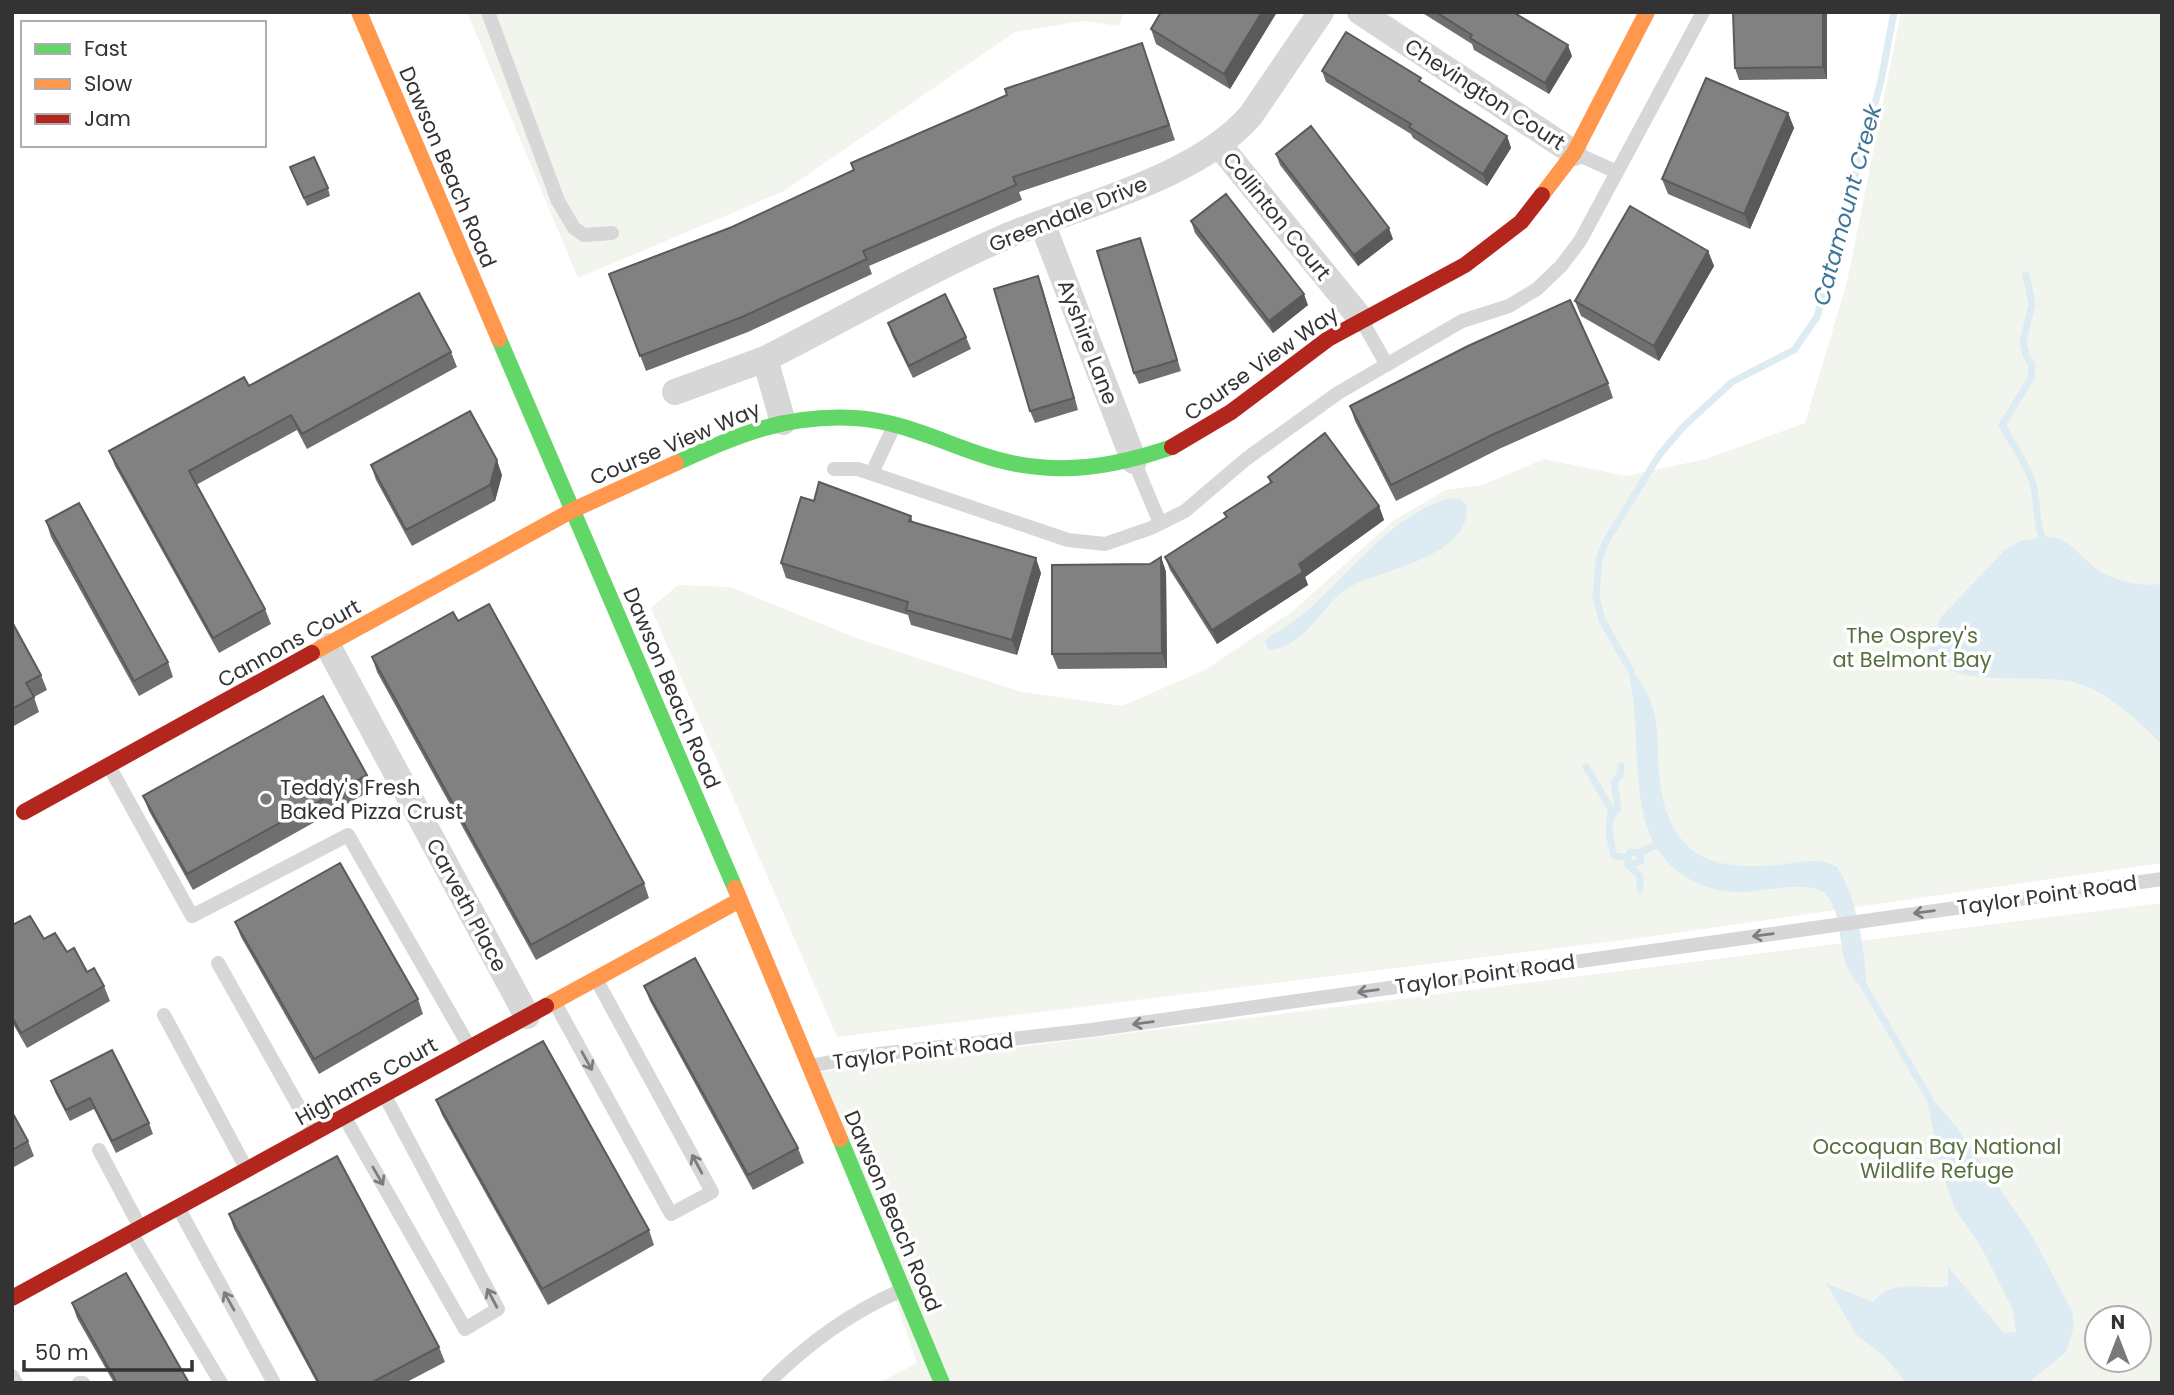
<svg xmlns="http://www.w3.org/2000/svg" width="2174" height="1395" viewBox="0 0 2174 1395" font-family="Poppins,sans-serif">
<style>
.green{fill:#f1f5ed;fill-rule:evenodd}
.water{fill:#ddebf3}
.lines{fill:none;stroke-linecap:round;stroke-linejoin:round}
.stream{stroke:#ddebf3;stroke-width:7}
.lane{stroke:#d7d7d7;stroke-width:14}
.street{stroke:#d7d7d7;stroke-width:26}
.fast{stroke:#63d668;stroke-width:16}
.slow{stroke:#ff974d;stroke-width:16}
.jam{stroke:#b3261e;stroke-width:16}
.wall{fill:#6f6f6f}
.shaded-wall{fill:#5a5a5a}
.building{fill:#818181;stroke:#5a5a5a;stroke-width:2}
.oneway{stroke:#7d7d7d}
.poi-dot{fill:#7a7a7a;stroke:#fff;stroke-width:2.5}
.labels{text-anchor:middle;dominant-baseline:central;stroke-width:7;stroke-linejoin:round;paint-order:stroke}
.street-label{font-size:21px;fill:#333;stroke:#fff}
.park-label{font-size:21px;fill:#56703f;stroke:#fff}
.poi-label{font-size:21px;fill:#333;stroke:#fff;text-anchor:start}
.water-label{font-size:23px;font-style:italic;fill:#3f7597;stroke:#fff}
</style>
<rect width="100%" height="100%" fill="#fff"/>
<g class="green">
<polygon points="467,12 1124,12 1119,26 1084,21 1015,32 784,191 578,278"/>
<polygon points="1901,12 2162,12 2162,863 1640,938 837,1037 651,608 678,585 731,587 856,638 1022,692 1122,706 1205,670 1293,611 1394,520 1446,490 1482,485 1544,459 1626,476 1706,459 1805,423 1847,282"/>
<path d="M2162,903V1383H879L917,1363L819,1072ZM2097,1318H2139V1360H2097Z"/>
</g>
<g class="water">
<path d="M1450,498L1460,499L1467,506C1470,558 1381,569 1348,588C1320,605 1306,649 1268,650L1265,641L1269,637C1336,602 1376,519 1450,498Z"/>
<path d="M2042,537C2069,535 2074,552 2093,566C2111,581 2139,587 2162,584V744C2135,719 2109,691 2073,682C2038,673 1947,690 1928,652L1941,617L2005,550L2020,541Z"/>
<path d="M1626,663C1672,716 1650,739 1663,799C1678,865 1727,871 1785,864C1804,862 1820,857 1837,867C1856,894 1867,957 1866,990C1830,966 1850,920 1824,892C1793,878 1753,898 1719,890C1608,863 1651,743 1626,663Z"/>
<path d="M1925,1091L1957,1127L2031,1234L2072,1311L2074,1326L2066,1352L2028,1383H1906L1885,1357L1856,1334L1826,1283L1873,1302C1894,1277 1920,1291 1948,1286V1267L2004,1333L2016,1332L2013,1310L1980,1245L1955,1209L1941,1169Z"/>
</g>
<g class="lines">
<g class="stream">
<path d="M2026,275L2032,304L2023,342L2026,355L2032,365L2031,378L2002,425C2012,444 2027,463 2033,484C2038,502 2035,520 2042,537"/>
<polyline points="1631,671 1602,620 1596,596 1599,559 1606,541 1660,454 1683,427 1732,382 1794,350 1817,317 1881,81 1894,12"/>
<polyline points="1586,767 1611,809 1609,833 1614,856 1628,857 1630,852 1639,853 1662,842"/>
<polyline points="1612,816 1618,808 1614,782 1620,776 1621,766"/>
<polyline points="1628,857 1628,865 1640,876 1640,888"/>
<polyline points="1628,865 1641,861 1639,853"/>
<polyline points="1861,981 1929,1098"/>
</g>
<g class="lane">
<polyline points="488,12 558,201 574,228 584,235 612,233"/>
<polyline points="1577,154 1617,172"/>
<polyline points="1362,321 1387,365"/>
<polyline points="1134,461 1160,523"/>
<polyline points="834,469 858,469 1068,540 1105,544 1151,528 1185,511 1246,459 1338,393 1462,321 1509,306 1537,289 1561,266 1580,241 1703,12"/>
<polyline points="872,473 894,426"/>
<polyline points="109,766 192,916 348,835 469,1046"/>
<polyline points="218,963 313,1132"/>
<polyline points="555,1003 671,1214 712,1192 596,979"/>
<polyline points="164,1015 246,1168"/>
<polyline points="811,1066 861,1056 1091,1030 2162,879"/>
<polyline points="345,1118 465,1329 498,1309 385,1096"/>
<polyline points="99,1150 140,1227"/>
<polyline points="179,1209 274,1383"/>
<polyline points="132,1234 221,1383"/>
<polyline points="12,1376 16,1383"/>
<polyline points="79,1383 83,1383"/>
<path d="M768,1383C808,1343 849,1313 900,1291"/>
</g>
<g class="street">
<polyline points="1360,12 1574,153"/>
<polyline points="1220,146 1361,319"/>
<polyline points="1042,223 1134,461"/>
<polyline points="675,392 765,359"/>
<path d="M783,422L765,359C844,319 927,271 1007,236C1083,204 1197,178 1251,115L1321,12"/>
<polyline points="328,646 527,1016"/>
</g>
<g class="fast">
<polyline points="499,339 735,888"/>
<path d="M676,463C738,435 785,414 855,418C906,421 951,447 999,460C1059,476 1114,467 1172,447"/>
<polyline points="840,1139 942,1383"/>
</g>
<g class="slow">
<polyline points="359,12 499,339"/>
<polyline points="1542,195 1574,153 1647,12"/>
<polyline points="312,653 573,510 676,463"/>
<polyline points="735,888 840,1139"/>
<polyline points="546,1006 740,900"/>
</g>
<g class="jam">
<polyline points="1172,447 1231,412 1328,339 1465,265 1521,222 1542,195"/>
<polyline points="24,812 312,653"/>
<polyline points="12,1298 546,1006"/>
</g>
</g>
<g class="wall">
<polygon points="1277,12 1230,89 1156,44 1151,29"/>
<polygon points="1421,12 1513,12 1572,56 1549,94 1474,50 1472,44"/>
<polygon points="1733,12 1827,12 1827,79 1739,80 1735,68"/>
<polygon points="1142,43 1175,140 1019,192 1022,200 869,266 872,274 748,332 646,371 609,274 732,227"/>
<polygon points="1322,71 1423,83 1507,136 1511,148 1487,186 1413,138 1411,134 1326,82"/>
<polygon points="1788,113 1794,128 1750,229 1668,194 1662,179"/>
<polygon points="1276,154 1393,239 1358,266 1280,165"/>
<polygon points="293,175 328,188 330,196 307,206"/>
<polygon points="1191,221 1308,305 1273,333 1195,233"/>
<polygon points="1144,250 1181,371 1139,384 1134,373"/>
<polygon points="1708,251 1714,266 1659,361 1581,316 1575,301"/>
<polygon points="1042,287 1078,410 1035,423 1030,411"/>
<polygon points="888,323 966,337 971,349 913,378 892,335"/>
<polygon points="451,352 457,367 307,449 297,430 196,485 265,609 271,624 219,653 115,466 109,451 249,386"/>
<polygon points="1608,383 1613,398 1499,449 1396,501 1355,421 1350,406"/>
<polygon points="371,465 502,475 495,501 412,546 376,480"/>
<polygon points="1268,477 1379,506 1384,520 1305,577 1308,585 1217,644 1170,570 1165,557 1226,517 1224,513 1270,483"/>
<polygon points="814,501 911,516 913,523 1041,573 1017,655 911,625 908,615 786,578 781,563"/>
<polygon points="46,521 168,662 173,677 139,696 51,537"/>
<polygon points="1161,557 1166,572 1167,668 1058,669 1052,654 1150,564"/>
<polygon points="458,621 644,883 649,898 536,960 377,672 372,657"/>
<polygon points="12,622 41,675 47,690 34,697 39,712 12,727"/>
<polygon points="367,775 372,790 193,890 149,811 143,796"/>
<polygon points="235,922 418,999 423,1014 319,1074 241,937"/>
<polygon points="12,925 44,939 67,952 87,972 104,986 110,1001 27,1048 12,1022"/>
<polygon points="644,986 798,1148 804,1163 753,1190 650,1001"/>
<polygon points="51,1081 149,1123 153,1134 116,1153 94,1109 70,1121 55,1092"/>
<polygon points="436,1100 649,1230 654,1245 548,1305 442,1115"/>
<polygon points="12,1112 28,1141 34,1156 12,1168"/>
<polygon points="229,1214 439,1347 445,1362 405,1383 317,1383 234,1229"/>
<polygon points="72,1303 189,1383 114,1383 77,1318"/>
</g>
<g class="shaded-wall">
<polygon points="1262,12 1277,12 1230,89 1224,74"/>
<polygon points="1823,12 1827,12 1827,79 1823,67"/>
<polygon points="1568,45 1572,56 1549,94 1545,83"/>
<polygon points="1788,113 1794,128 1750,229 1744,214"/>
<polygon points="1507,136 1511,148 1487,186 1483,174"/>
<polygon points="1389,228 1393,239 1358,266 1354,255"/>
<polygon points="1708,251 1714,266 1659,361 1654,346"/>
<polygon points="1038,276 1042,287 1078,410 1074,398"/>
<polygon points="1304,294 1308,305 1273,333 1269,321"/>
<polygon points="497,460 502,475 495,501 490,485"/>
<polygon points="1379,506 1384,520 1305,577 1308,585 1217,644 1212,630 1299,564"/>
<polygon points="1161,557 1166,572 1167,668 1162,653"/>
<polygon points="1036,558 1041,573 1017,655 1012,640"/>
</g>
<g class="building">
<polygon points="1161,12 1262,12 1224,74 1151,29"/>
<polygon points="1436,12 1513,12 1568,45 1545,83 1470,38 1472,35"/>
<polygon points="1733,12 1823,12 1823,67 1735,68"/>
<polygon points="1346,32 1421,78 1419,81 1507,136 1483,174 1409,127 1411,124 1322,71"/>
<polygon points="1142,43 1169,125 1013,177 1016,185 863,251 867,259 742,317 640,356 609,274 732,227 854,170 851,163 1007,95 1005,89"/>
<polygon points="1706,78 1788,113 1744,214 1662,179"/>
<polygon points="1311,126 1389,228 1354,255 1276,154"/>
<polygon points="314,157 328,188 304,198 290,167"/>
<polygon points="1226,194 1304,294 1269,321 1191,221"/>
<polygon points="1630,206 1708,251 1654,346 1575,301"/>
<polygon points="1140,238 1177,360 1134,373 1097,251"/>
<polygon points="1038,276 1074,398 1030,411 994,289"/>
<polygon points="419,293 451,352 302,434 291,415 189,471 265,609 213,638 109,451 244,377 249,386"/>
<polygon points="945,294 966,337 909,366 888,323"/>
<polygon points="1570,300 1608,383 1494,434 1391,485 1350,406 1468,346"/>
<polygon points="470,411 497,460 490,485 406,530 371,465"/>
<polygon points="1325,433 1379,506 1299,564 1303,572 1212,630 1165,557 1227,517 1224,513 1272,482 1268,477"/>
<polygon points="819,482 911,516 909,521 1036,558 1012,640 906,610 908,602 781,563 801,497 814,501"/>
<polygon points="79,503 168,662 134,681 46,521"/>
<polygon points="1161,557 1162,653 1052,654 1052,565 1150,564"/>
<polygon points="489,604 644,883 531,945 372,657 453,612 458,621"/>
<polygon points="12,622 41,675 26,683 34,697 12,709"/>
<polygon points="323,696 367,775 187,874 143,796"/>
<polygon points="340,863 418,999 314,1059 235,922"/>
<polygon points="30,916 44,939 55,933 67,952 74,948 87,972 94,968 104,986 21,1033 12,1017 12,925"/>
<polygon points="695,958 798,1148 748,1175 644,986"/>
<polygon points="543,1041 649,1230 542,1289 436,1100"/>
<polygon points="112,1050 149,1123 112,1141 90,1098 66,1110 51,1081"/>
<polygon points="12,1112 28,1141 12,1150"/>
<polygon points="337,1156 439,1347 371,1383 319,1383 229,1214"/>
<polygon points="126,1273 189,1383 117,1383 72,1303"/>
</g>
<defs><path id="oneway-shaft" d="M-6 0H5M1.5-3L5.5 0L1.5 3" fill="none" stroke-width="1.6" stroke-linecap="round" stroke-linejoin="round" transform="scale(1.75)"/></defs>
<g class="oneway">
<use href="#oneway-shaft" transform="translate(1924 912) rotate(172)"/>
<use href="#oneway-shaft" transform="translate(1763 935) rotate(172)"/>
<use href="#oneway-shaft" transform="translate(1368 991) rotate(172)"/>
<use href="#oneway-shaft" transform="translate(1143 1023) rotate(172)"/>
<use href="#oneway-shaft" transform="translate(587 1061) rotate(61)"/>
<use href="#oneway-shaft" transform="translate(697 1164) rotate(-118)"/>
<use href="#oneway-shaft" transform="translate(378 1176) rotate(60)"/>
<use href="#oneway-shaft" transform="translate(492 1298) rotate(-118)"/>
<use href="#oneway-shaft" transform="translate(229 1301) rotate(-119)"/>
</g>
<circle class="poi-dot" cx="266" cy="799" r="7"/>
<g class="labels">
<g class="street-label">
<text transform="translate(1485 94) rotate(33)">Chevington Court</text>
<text transform="translate(448 167) rotate(67)">Dawson Beach Road</text>
<text transform="translate(1068 214) rotate(-22)">Greendale Drive</text>
<text transform="translate(1277 216) rotate(51)">Collinton Court</text>
<text transform="translate(1088 342) rotate(69)">Ayshire Lane</text>
<text transform="translate(1261 363) rotate(-35)">Course View Way</text>
<text transform="translate(675 443) rotate(-23)">Course View Way</text>
<text transform="translate(289 643) rotate(-29)">Cannons Court</text>
<text transform="translate(672 688) rotate(67)">Dawson Beach Road</text>
<text transform="translate(2047 895) rotate(-8)">Taylor Point Road</text>
<text transform="translate(467 905) rotate(62)">Carveth Place</text>
<text transform="translate(1485 974) rotate(-8)">Taylor Point Road</text>
<text transform="translate(923 1051) rotate(-7)">Taylor Point Road</text>
<text transform="translate(366 1081) rotate(-29)">Highams Court</text>
<text transform="translate(893 1211) rotate(67)">Dawson Beach Road</text>
</g>
<g class="park-label">
<text x="1912" y="635">The Osprey's<tspan x="1912" dy="24">at Belmont Bay</tspan></text>
<text x="1937" y="1146">Occoquan Bay National<tspan x="1937" dy="24">Wildlife Refuge</tspan></text>
</g>
<g class="poi-label">
<text x="280" y="787">Teddy's Fresh<tspan x="280" dy="24">Baked Pizza Crust</tspan></text>
</g>
<g class="water-label">
<text transform="translate(1847 205) rotate(-75)">Catamount Creek</text>
</g>
</g>
<rect width="2174" height="1395" fill="none" stroke="#333333" stroke-width="28"/>
<rect x="21" y="21" width="245" height="126" fill="#ffffff" stroke="#adadad" stroke-width="2"/>
<rect x="35" y="44" width="35" height="10" fill="#63d668" stroke="#adadad" stroke-width="2"/>
<text x="84" y="56" font-size="21" fill="#333333">Fast</text>
<rect x="35" y="79" width="35" height="10" fill="#ff974d" stroke="#adadad" stroke-width="2"/>
<text x="84" y="91" font-size="21" fill="#333333">Slow</text>
<rect x="35" y="114" width="35" height="10" fill="#b3261e" stroke="#adadad" stroke-width="2"/>
<text x="84" y="126" font-size="21" fill="#333333">Jam</text>
<g transform="translate(2118 1339)"><circle r="33" fill="#ffffff" stroke="#adadad" stroke-width="2"/>
<path d="M0-5L12 26L0 18L-12 26Z" fill="#7a7a7a"/>
<text y="-10" font-size="19" font-weight="bold" text-anchor="middle" fill="#333333">N</text>
</g>
<path d="M24 1360v10h168v-10" fill="none" stroke="#333333" stroke-width="3.5"/>
<text x="35" y="1360" font-size="21" fill="#333333" stroke="#ffffff" stroke-width="5" paint-order="stroke">50 m</text>
</svg>
